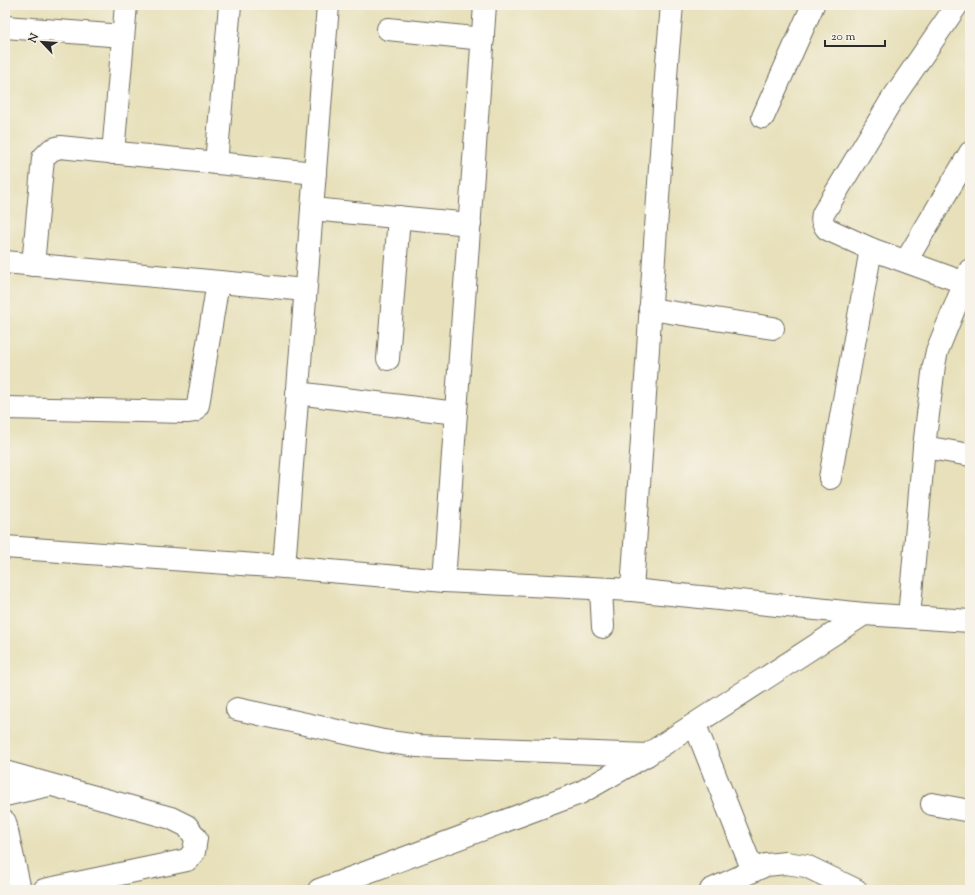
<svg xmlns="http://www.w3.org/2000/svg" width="975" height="895" viewBox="0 0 975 895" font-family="'Sorts Mill Goudy',serif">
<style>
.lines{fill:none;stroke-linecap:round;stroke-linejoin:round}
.street-casing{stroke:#6d6a5d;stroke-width:24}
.secondary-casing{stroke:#6d6a5d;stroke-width:24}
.street{stroke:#fff;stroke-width:22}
.secondary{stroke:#fff;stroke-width:22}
</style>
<rect width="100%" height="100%" fill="#f7f3e8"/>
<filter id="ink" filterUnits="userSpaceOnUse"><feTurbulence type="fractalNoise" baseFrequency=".025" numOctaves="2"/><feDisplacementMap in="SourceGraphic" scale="8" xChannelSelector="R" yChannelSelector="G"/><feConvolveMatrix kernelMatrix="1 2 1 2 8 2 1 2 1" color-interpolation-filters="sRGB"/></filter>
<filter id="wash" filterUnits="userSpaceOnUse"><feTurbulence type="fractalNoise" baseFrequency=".012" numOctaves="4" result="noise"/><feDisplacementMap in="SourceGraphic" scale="16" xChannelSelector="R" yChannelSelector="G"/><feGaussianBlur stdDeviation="0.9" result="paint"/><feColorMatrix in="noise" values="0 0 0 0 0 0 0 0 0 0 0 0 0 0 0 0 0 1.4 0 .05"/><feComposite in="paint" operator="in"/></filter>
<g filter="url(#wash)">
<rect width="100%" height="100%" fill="#e7e0ba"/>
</g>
<g filter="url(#ink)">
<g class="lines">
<defs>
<g id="street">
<path d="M957,5L891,101L823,214C821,221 823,224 827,229L871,249L965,283"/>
<polyline points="5,27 123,36"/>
<polyline points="388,29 483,39"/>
<polyline points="763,117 813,5"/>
<polyline points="113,153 126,5"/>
<polyline points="216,163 230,5"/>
<polyline points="312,209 470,224"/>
<polyline points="906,261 970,153"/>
<polyline points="5,262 305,290"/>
<polyline points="33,265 43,158 51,150 60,147 315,173"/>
<polyline points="650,309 773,328"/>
<polyline points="388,359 399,217"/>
<polyline points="297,393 456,413"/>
<polyline points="5,408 187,412 194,411 198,405 218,282"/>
<polyline points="924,447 970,455"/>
<polyline points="830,478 871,249"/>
<polyline points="284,567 328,5"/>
<polyline points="444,581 485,5"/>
<polyline points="601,589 603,627"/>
<polyline points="632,590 667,62 672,5"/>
<polyline points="909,617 924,447 934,365 937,351 970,270"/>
<polyline points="237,709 383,741 418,746 647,755"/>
<polyline points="695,725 753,871"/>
<polyline points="5,772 171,818 187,826 196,838 194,852 187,860 44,890"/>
<polyline points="5,795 49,785"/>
<polyline points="932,804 970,811"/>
<polyline points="5,822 20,890"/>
<polyline points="319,890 580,793 647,755 864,614"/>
<polyline points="711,890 766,865 786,863 806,866 856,890"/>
</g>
<polyline id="secondary" points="5,547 284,567 444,581 632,590 864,614 970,621"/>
</defs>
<use href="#street" class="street-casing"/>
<use href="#secondary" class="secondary-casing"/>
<use href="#street" class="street"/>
<use href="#secondary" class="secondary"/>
</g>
</g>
<rect width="975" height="895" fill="none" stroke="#f7f3e8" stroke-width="20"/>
<g transform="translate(42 42) rotate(295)" stroke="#f7f3e8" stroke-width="3" paint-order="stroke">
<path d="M0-3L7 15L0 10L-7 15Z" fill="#2b2b2b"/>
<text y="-6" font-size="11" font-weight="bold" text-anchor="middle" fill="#2b2b2b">N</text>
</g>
<path d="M825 40v6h60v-6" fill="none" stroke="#2b2b2b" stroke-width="2"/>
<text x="831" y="40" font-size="12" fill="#2b2b2b" stroke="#f7f3e8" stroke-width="3" paint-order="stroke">20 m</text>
</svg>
